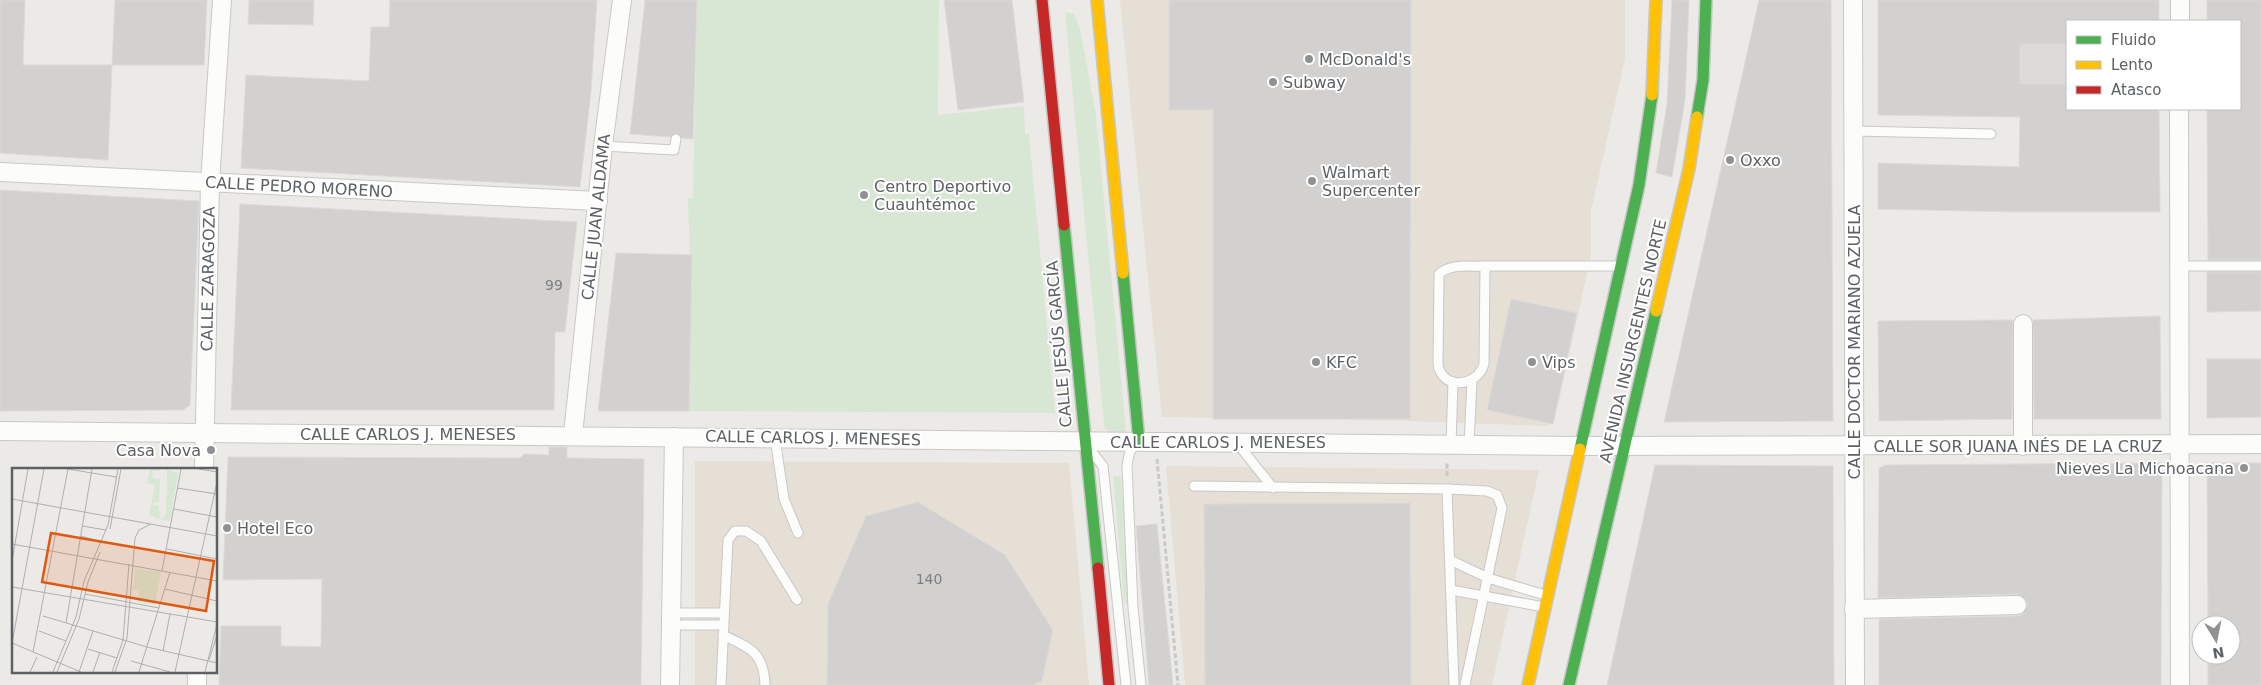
<svg xmlns="http://www.w3.org/2000/svg" width="2261" height="685" viewBox="0 0 2261 685" font-family="'DejaVu Sans',sans-serif">
<style>
.commercial{fill:#e6dfd5}
.education{fill:#dedad7}
.green{fill:#d8e7d3}
.building{fill:#d3d1d0;stroke:#dcdad6}
.lines{fill:none;stroke-linecap:round;stroke-linejoin:round}
.lane-casing{stroke:#c8c8c7;stroke-width:11}
.street-casing{stroke:#c8c8c7;stroke-width:20}
.fast-casing{stroke:#c6c7c6;stroke-width:14}
.slow-casing{stroke:#c6c7c6;stroke-width:14}
.jam-casing{stroke:#c6c7c6;stroke-width:14}
.path{stroke:#c7cbc8;stroke-width:3;stroke-dasharray:5 2.5;stroke-linecap:butt}
.lane{stroke:#fcfcfb;stroke-width:9}
.street{stroke:#fcfcfb;stroke-width:18}
.fast{stroke:#4caf50;stroke-width:11}
.slow{stroke:#ffc107;stroke-width:11}
.jam{stroke:#c62828;stroke-width:11}
.poi-dot{fill:#8f9192;stroke:#fff;stroke-width:2}
.labels{text-anchor:middle;dominant-baseline:central;stroke-width:4;stroke-linejoin:round;paint-order:stroke}
.number-label{font-size:14px;fill:#7c7e80}
.poi-label{font-size:16px;fill:#5d6164;stroke:#fff;text-anchor:start}
.street-label{font-size:16px;fill:#5d6164;stroke:#fff}
.inset-road{fill:none;stroke:#afafaf;stroke-width:1}
.view{fill:#e15910;fill-opacity:0.15;stroke:#e15910;stroke-width:2.5}
.inset-edge{fill:none;stroke:#5d6164;stroke-width:2.5}
</style>
<rect width="100%" height="100%" fill="#eceae7"/>
<g class="commercial">
<polygon points="1120,0 1625,0 1625,59 1591,211 1591,255 1559,401 1548,426 1409,421 1162,417"/>
<polygon points="695,461 1069,463 1089,685 695,685"/>
<polygon points="1166,466 1539,470 1492,685 1185,685"/>
</g>
<rect class="education" x="2020" y="44" width="47" height="40"/>
<g class="green">
<polygon points="697,0 939,0 938,115 1024,106 1025,134 1029,134 1055,413 689,411 691,295 688,198 693,198"/>
<path d="M1065,12L1074,14L1080,28L1096,116L1126,431C1118,433 1112,434 1105,429L1104,424Z"/>
<polygon points="1113,476 1121,476 1129,602 1126,604 1124,603"/>
</g>
<g class="building">
<polygon points="0,0 25,0 23,65 112,65 108,160 0,153"/>
<polygon points="115,0 207,0 204,65 112,65"/>
<polygon points="249,0 314,0 313,25 248,24"/>
<polygon points="390,0 597,0 591,91 580,187 241,168 246,75 369,81 371,27 389,27"/>
<polygon points="645,0 697,0 693,139 682,138 677,133 670,137 630,134"/>
<polygon points="944,0 1012,0 1024,102 958,110"/>
<polygon points="1169,0 1411,0 1410,419 1213,419 1213,110 1169,110"/>
<polygon points="1672,0 1689,0 1685,100 1672,177 1656,173 1667,104"/>
<polygon points="1759,0 1831,0 1833,421 1664,422"/>
<polygon points="1878,0 2159,0 2159,21 2067,21 2067,44 2020,44 2020,84 2067,84 2067,109 2159,109 2160,212 2017,212 1878,209 1878,163 2019,167 2020,117 1878,115"/>
<polygon points="2207,0 2261,0 2261,260 2208,260 2207,109 2240,109 2240,21 2207,21"/>
<polygon points="0,190 199,201 190,405 183,410 0,411"/>
<polygon points="240,204 577,222 565,332 555,332 554,410 231,410"/>
<polygon points="616,253 692,255 689,411 598,411"/>
<polygon points="2207,272 2261,272 2261,311 2207,312"/>
<polygon points="1511,299 1577,313 1553,424 1487,410"/>
<polygon points="2160,316 2161,419 2034,419 2033,320"/>
<polygon points="2013,320 2012,419 1879,421 1878,321"/>
<polygon points="2207,359 2261,359 2261,417 2207,418"/>
<polygon points="549,447 567,447 567,458 644,459 641,685 219,685 221,626 281,626 281,646 321,647 322,579 223,580 228,457 520,458 524,454 549,455"/>
<polygon points="2162,463 2161,685 1879,685 1879,619 2017,616 2023,614 2028,605 2026,599 2017,594 1878,598 1879,468 1885,465"/>
<polygon points="2207,463 2261,463 2261,685 2208,685 2208,655 2231,655 2231,625 2208,625"/>
<polygon points="1655,465 1833,466 1834,685 1607,685"/>
<polygon points="918,502 1005,555 1053,630 1042,681 1032,685 827,685 828,604 866,516"/>
<polygon points="1410,503 1411,685 1205,685 1204,504"/>
<polygon points="1157,524 1173,685 1149,685 1136,526"/>
</g>
<g class="lines">
<defs>
<g id="lane">
<polyline points="1853,131 1991,134"/>
<polyline points="603,146 674,150 676,139"/>
<path d="M1485,266L1484,364C1477,388 1441,390 1438,364L1439,274C1451,263 1470,267 1485,266Z"/>
<polyline points="1485,266 1619,266"/>
<polyline points="2179,266 2261,266"/>
<polyline points="775,438 784,499 798,533"/>
<polyline points="1138,442 1130,451 1127,465 1133,608 1141,685"/>
<polyline points="1237,443 1273,488"/>
<polyline points="1451,445 1453,382"/>
<polyline points="1469,445 1472,380"/>
<polyline points="1092,452 1103,466 1126,685"/>
<polyline points="1194,486 1447,489 1487,491 1497,495 1502,508 1465,685"/>
<polyline points="1447,489 1454,685"/>
<polyline points="1450,560 1488,578 1545,595"/>
<polyline points="1451,590 1544,607"/>
<polyline points="671,613 724,613"/>
<polyline points="671,625 723,625"/>
<path d="M723,635C749,648 764,651 765,685"/>
<polyline points="721,685 728,540 735,531 746,531 761,541 797,600"/>
</g>
<g id="street">
<polyline points="1853,0 1855,685"/>
<polyline points="2180,21 2180,0"/>
<polyline points="2179,109 2180,685"/>
<polyline points="0,172 598,201"/>
<polyline points="2023,324 2023,446"/>
<polyline points="0,431 1581,446 2261,444"/>
<polyline points="573,435 603,146 622,0"/>
<polyline points="204,469 210,183 222,0"/>
<polyline points="1854,609 2017,605"/>
<polyline points="197,685 197,671"/>
<polyline points="670,685 674,437"/>
</g>
<g id="fast">
<polyline points="1697,117 1703,80 1706,0"/>
<polyline points="1064,225 1098,568"/>
<polyline points="1123,273 1139,441"/>
<polyline points="1580,449 1639,185 1652,95"/>
<polyline points="1569,685 1656,311"/>
</g>
<g id="slow">
<polyline points="1097,0 1123,273"/>
<polyline points="1652,95 1656,0"/>
<polyline points="1656,311 1689,169 1697,117"/>
<polyline points="1528,685 1580,449"/>
</g>
<g id="jam">
<polyline points="1042,0 1064,225"/>
<polyline points="1098,568 1109,685"/>
</g>
</defs>
<use href="#lane" class="lane-casing"/>
<use href="#street" class="street-casing"/>
<use href="#fast" class="fast-casing"/>
<use href="#slow" class="slow-casing"/>
<use href="#jam" class="jam-casing"/>
<g class="path">
<polyline points="1157,459 1178,685"/>
<polyline points="1447,476 1447,463"/>
</g>
<use href="#lane" class="lane"/>
<use href="#street" class="street"/>
<use href="#fast" class="fast"/>
<use href="#slow" class="slow"/>
<use href="#jam" class="jam"/>
</g>
<g class="poi-dot">
<circle cx="1309" cy="59" r="5"/>
<circle cx="1273" cy="82" r="5"/>
<circle cx="1730" cy="160" r="5"/>
<circle cx="1312" cy="181" r="5"/>
<circle cx="864" cy="195" r="5"/>
<circle cx="1316" cy="362" r="5"/>
<circle cx="1532" cy="362" r="5"/>
<circle cx="211" cy="450" r="5"/>
<circle cx="2244" cy="468" r="5"/>
<circle cx="227" cy="528" r="5"/>
</g>
<g class="labels">
<g class="number-label">
<text x="554" y="285">99</text>
<text x="929" y="579">140</text>
</g>
<g class="poi-label">
<text x="1319" y="59">McDonald's</text>
<text x="1283" y="82">Subway</text>
<text x="1740" y="160">Oxxo</text>
<text x="1322" y="172">Walmart<tspan x="1322" dy="18">Supercenter</tspan></text>
<text x="874" y="186">Centro Deportivo<tspan x="874" dy="18">Cuauhtémoc</tspan></text>
<text x="1326" y="362">KFC</text>
<text x="1542" y="362">Vips</text>
<text x="201" y="450" text-anchor="end">Casa Nova</text>
<text x="2234" y="468" text-anchor="end">Nieves La Michoacana</text>
<text x="237" y="528">Hotel Eco</text>
</g>
<g class="street-label">
<text transform="translate(299 187) rotate(3)">CALLE PEDRO MORENO</text>
<text transform="translate(596 217) rotate(-84)">CALLE JUAN ALDAMA</text>
<text transform="translate(208 279) rotate(-89)">CALLE ZARAGOZA</text>
<text transform="translate(1633 341) rotate(-77)">AVENIDA INSURGENTES NORTE</text>
<text transform="translate(1854 342) rotate(-90)">CALLE DOCTOR MARIANO AZUELA</text>
<text transform="translate(1059 344) rotate(-95)">CALLE JESÚS GARCÍA</text>
<text x="408" y="434">CALLE CARLOS J. MENESES</text>
<text transform="translate(813 438) rotate(1)">CALLE CARLOS J. MENESES</text>
<text x="1218" y="442">CALLE CARLOS J. MENESES</text>
<text x="2018" y="446">CALLE SOR JUANA INÉS DE LA CRUZ</text>
</g>
</g>
<g transform="translate(12 468)">
<rect width="205" height="205" fill="#eceae7"/>
<path d="M138,1H148V3H141L140,10L148,11L147,34H141V37L147,38L148,51L154,47L155,1L166,5L158,53L146,51L137,47L143,17L135,15ZM123,100L149,104L143,137L125,134L127,123L121,122Z" fill="#d8e7d3"/>
<path class="inset-road" d="M56,1L104,9M187,1L205,4M165,20L205,26M0,31L205,68M162,41L205,49M70,58L94,62M98,61L109,1M69,68L89,74M0,76L205,113M155,81L205,91M0,93L16,1M150,103L169,1M0,119L205,154M153,121L205,133M73,126L147,140M31,148L135,179L205,195M54,155L80,1M27,163L54,173M0,175L32,1M0,175L69,204M76,181L105,190M151,183L158,146M21,184L56,1M197,192L205,167M119,193L158,204M18,204L25,189M41,204L64,149L72,113L96,57L106,1M45,204L67,151L76,114L88,84M67,204L81,163M81,204L88,184M100,204L111,172L117,96M103,204L115,170L123,70L127,62L139,56M127,204L158,104M163,204L205,14M193,204L205,156"/>
<path class="view" d="M39,65L202,93L194,143L30,114Z"/>
<rect width="205" height="205" class="inset-edge"/>
</g>
<rect x="2066" y="20" width="175" height="90" fill="#ffffff" stroke="#bec0c1"/>
<rect x="2076" y="36" width="25" height="8" fill="#4caf50" stroke="#bec0c1"/>
<text x="2111" y="45" font-size="15" fill="#5d6164">Fluido</text>
<rect x="2076" y="61" width="25" height="8" fill="#ffc107" stroke="#bec0c1"/>
<text x="2111" y="70" font-size="15" fill="#5d6164">Lento</text>
<rect x="2076" y="86" width="25" height="8" fill="#c62828" stroke="#bec0c1"/>
<text x="2111" y="95" font-size="15" fill="#5d6164">Atasco</text>
<g transform="translate(2216 640) rotate(170)"><circle r="24" fill="#ffffff" stroke="#bec0c1"/>
<path d="M0-4L9 19L0 12L-9 19Z" fill="#8f9192"/>
<text y="-8" font-size="14" font-weight="bold" text-anchor="middle" fill="#5d6164">N</text>
</g>
</svg>
